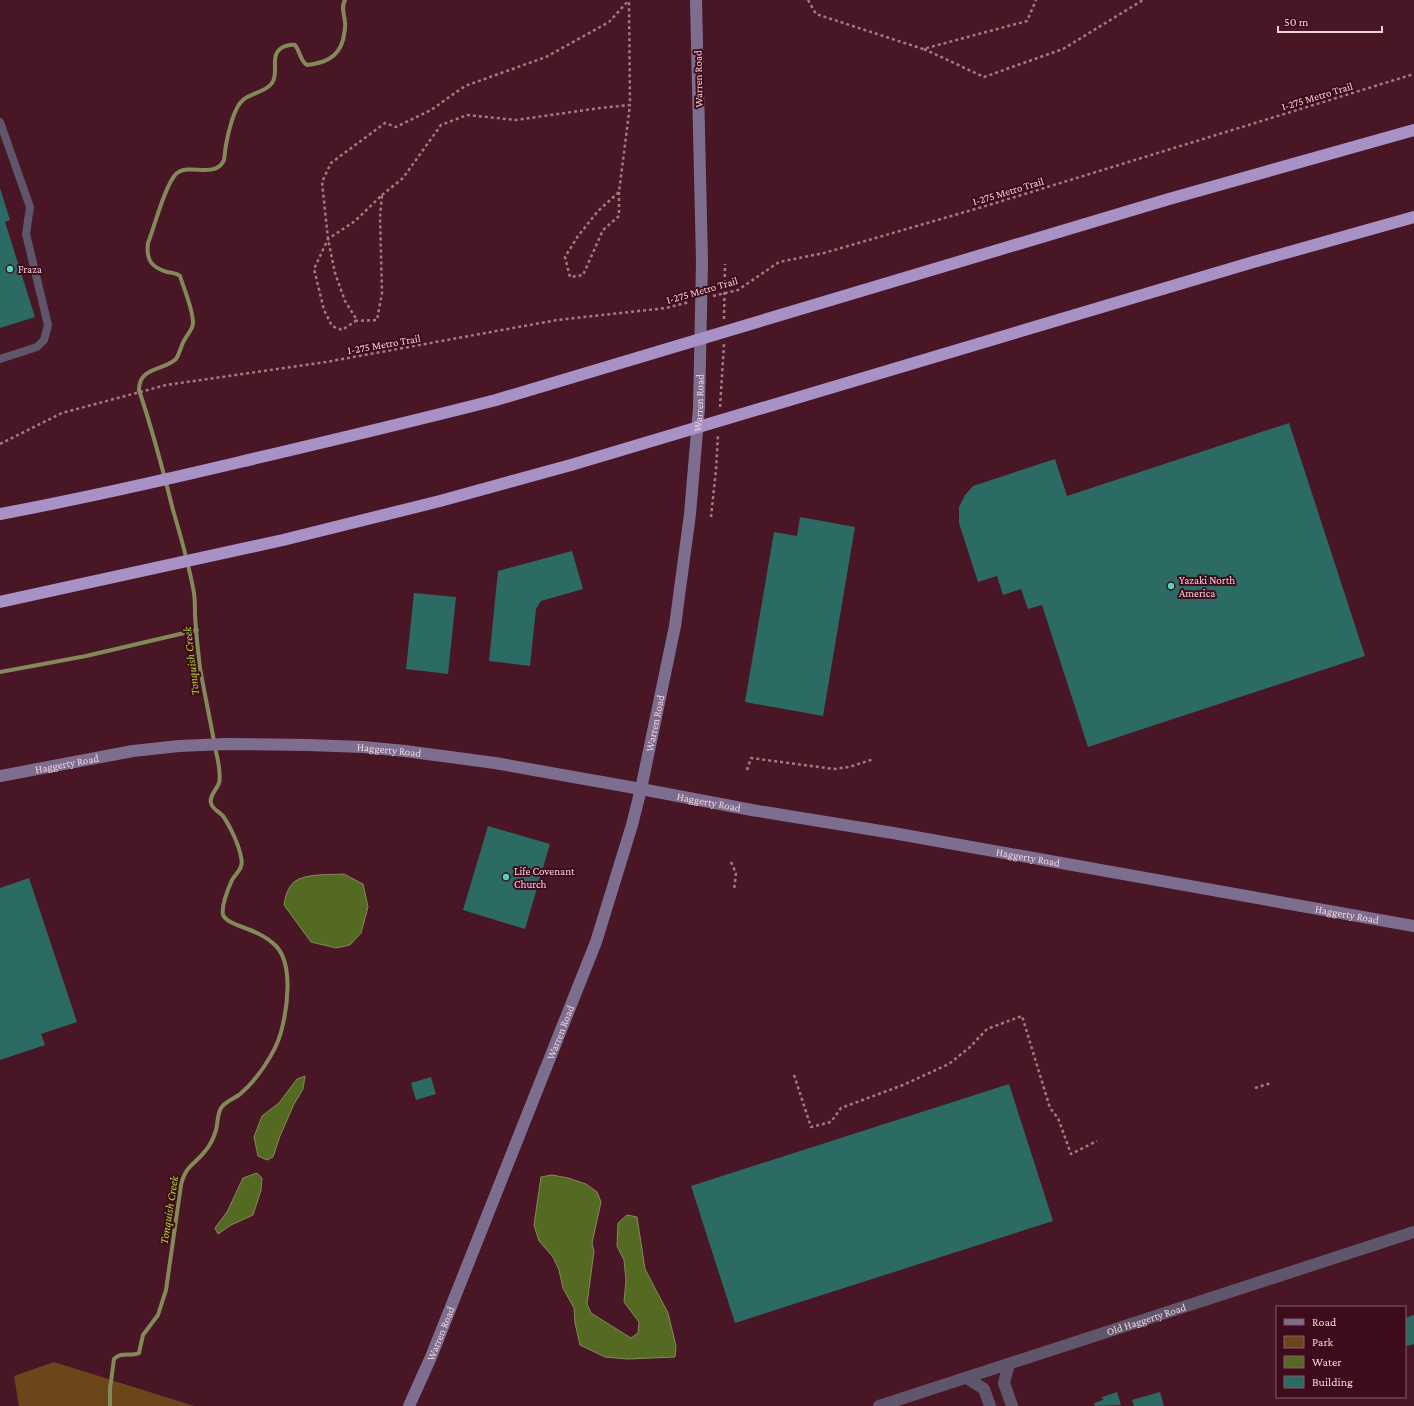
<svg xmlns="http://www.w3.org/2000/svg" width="1414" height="1406" viewBox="0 0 1414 1406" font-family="'Crimson Pro',serif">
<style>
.green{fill:#6d451a}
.water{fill:#546a23;stroke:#848959}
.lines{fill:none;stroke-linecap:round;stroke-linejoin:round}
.stream{stroke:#848959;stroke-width:4}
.building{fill:#2b6b64}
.path{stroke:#a37984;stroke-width:2.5;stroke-dasharray:3 3;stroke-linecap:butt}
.lane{stroke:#5f566c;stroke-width:8}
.street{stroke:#5f566c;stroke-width:12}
.secondary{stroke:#7d6e90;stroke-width:12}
.highway{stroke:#a891c5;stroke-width:12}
.poi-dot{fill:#58cec0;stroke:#3e0b1c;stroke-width:1.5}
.labels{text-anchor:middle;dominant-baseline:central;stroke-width:4;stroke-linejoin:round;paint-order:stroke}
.street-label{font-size:11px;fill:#f3d1d8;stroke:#3e0b1c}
.poi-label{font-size:11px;fill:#f3d1d8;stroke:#3e0b1c;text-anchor:start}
.water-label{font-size:12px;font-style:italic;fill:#aada24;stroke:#3e0b1c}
</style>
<rect width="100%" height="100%" fill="#491626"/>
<polygon class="green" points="54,1362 194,1406 19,1406 14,1376"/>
<g class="water">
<path d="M344,874L363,884L368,907L361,933L350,945L336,948L311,942L284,905C285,897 288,887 294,882C305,873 331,875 344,874Z"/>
<polygon points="305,1076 303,1089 294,1104 280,1136 273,1157 267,1160 258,1156 254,1137 262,1116 279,1103 297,1079"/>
<polygon points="257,1173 262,1178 261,1190 253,1215 231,1225 218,1234 215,1228 227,1212 243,1178"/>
<polygon points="552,1175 568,1178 586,1184 597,1192 601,1202 592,1243 594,1251 587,1304 591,1313 631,1338 638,1333 639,1322 624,1302 626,1280 624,1260 617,1246 618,1223 627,1215 637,1217 645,1269 668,1313 676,1346 675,1357 628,1359 605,1357 580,1345 575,1323 574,1308 563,1288 559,1270 553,1257 539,1241 534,1225 541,1177"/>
</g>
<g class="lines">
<g class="stream">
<polyline points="0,672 86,656 197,630"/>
<path d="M110,1406V1389L114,1359C121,1351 131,1357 139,1353L143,1335L158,1315L166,1290L181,1185C186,1164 195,1165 206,1150C211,1144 214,1137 216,1130C218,1123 217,1115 221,1108C225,1102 233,1099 239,1095C256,1081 275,1054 281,1032C287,1010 294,965 276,946C265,935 251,930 237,925C232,923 225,920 223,915C221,905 228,889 232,880C237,872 244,868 241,857C239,845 230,826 223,816C220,812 212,809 211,803C209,796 217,789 219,783C221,776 218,759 216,752C211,724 205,696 200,668C198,651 196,632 195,615C195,607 195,600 194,593C189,565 181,537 173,510C163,470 152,429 139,390C139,367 163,371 176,359C180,353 181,345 185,339C187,335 193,329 193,323C193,309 184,289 180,276C176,273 172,273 167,272C151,267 146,260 148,243C154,228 166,182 177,173C190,163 216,179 224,160C225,155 225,149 226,145C228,133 234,107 243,100C251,93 266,92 272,83C280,72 268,55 283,47C288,45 290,44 295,45C300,51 300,61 307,65C324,63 338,58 343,40C344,34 346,28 345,22C344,14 341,7 345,0"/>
</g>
</g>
<g class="building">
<polygon points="0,188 10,220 5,222 35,317 0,328"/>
<polygon points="1289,423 1365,656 1088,747 1042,605 1028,609 1021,589 1003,595 997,576 978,582 959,523 959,507 965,495 973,486 1055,459 1067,496"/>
<polygon points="800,517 855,527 823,716 745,702 774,532 797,536"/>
<polygon points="572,551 583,589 541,601 536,609 530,666 489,661 498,571"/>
<polygon points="414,593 456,597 448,674 406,669"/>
<polygon points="488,826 550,844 525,929 463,910"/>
<polygon points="29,878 77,1022 41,1034 45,1045 0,1060 0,888"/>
<polygon points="431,1077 436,1094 416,1100 411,1083"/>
<polygon points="1009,1084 1053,1221 735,1323 691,1186"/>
<polygon points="1414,1315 1414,1344 1407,1346 1405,1339 1405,1318"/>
<polygon points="1117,1392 1121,1405 1095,1406 1094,1403 1103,1400 1102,1397"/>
<polygon points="1160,1392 1164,1406 1134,1406 1132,1400"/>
</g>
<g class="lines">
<g class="path">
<polyline points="808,0 816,14 923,49 1027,21 1036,0"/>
<polyline points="924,49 984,77 1063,49 1143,0"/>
<polyline points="619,192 619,216 603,230 583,275 570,277 565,257 578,236 598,211 619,192 630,105"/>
<polyline points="382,195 403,178 441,125 467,115 516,120 600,108 630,105 629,1"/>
<polyline points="713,296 738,290 779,262 824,253 989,205 1414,74"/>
<polyline points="724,319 725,264"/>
<polyline points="355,321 377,320 382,293 380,217 382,195 355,221 328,239 314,269 324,310 332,326 342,330 357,320 345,301 335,273 328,239 322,182 331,163 385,123 396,127 431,110 465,86 546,57 609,22 629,0"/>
<polyline points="720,407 724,344"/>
<polyline points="0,444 62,413 166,385 326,362 557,320 666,308 689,302"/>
<polyline points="711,517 716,470 718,434"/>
<polyline points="747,770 751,758 834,769 849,767 874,759"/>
<polyline points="731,862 736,873 734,890"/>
<polyline points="794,1075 811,1127 831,1122 841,1108 903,1085 949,1064 970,1047 987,1029 1022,1016 1050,1108 1058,1118 1071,1154 1097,1141"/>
<polyline points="1255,1088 1271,1083"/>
</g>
<polyline class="lane" points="0,122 30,207 26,234 48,325 44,340 37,347 0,359"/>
<g class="street">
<polyline points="1009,1364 1004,1383 1012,1406"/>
<polyline points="967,1378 984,1389 990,1406"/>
<path id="s1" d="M879,1406L1414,1232"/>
</g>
<g class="secondary">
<path id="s2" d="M0,776L133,751L179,746L226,744L307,745L363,747L405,751L495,763L641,789L752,810L893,833L1414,926"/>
<path id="s3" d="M409,1406L431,1357L596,942L632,825L641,789L675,626L690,514L699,408L702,262L696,0"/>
</g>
<g class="highway">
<path d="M0,514C80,499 160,481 240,462C325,442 410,422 496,400L1169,199L1414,130"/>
<polyline points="0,602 283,540 440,501 571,465 1250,263 1414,217"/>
</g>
</g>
<g class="poi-dot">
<circle cx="10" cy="269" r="4"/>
<circle cx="1171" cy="586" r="4"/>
<circle cx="506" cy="877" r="4"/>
</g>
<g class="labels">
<g class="street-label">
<text transform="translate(698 79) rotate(-91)">Warren Road</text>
<text transform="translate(1317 96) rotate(-17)">I-275 Metro Trail</text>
<text transform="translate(1008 191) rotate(-17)">I-275 Metro Trail</text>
<text transform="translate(702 290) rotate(-16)">I-275 Metro Trail</text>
<text transform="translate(384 344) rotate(-10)">I-275 Metro Trail</text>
<text stroke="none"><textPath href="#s3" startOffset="1051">Warren Road</textPath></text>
<text stroke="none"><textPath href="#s3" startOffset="727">Warren Road</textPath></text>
<text stroke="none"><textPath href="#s2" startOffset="392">Haggerty Road</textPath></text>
<text stroke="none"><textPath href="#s2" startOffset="68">Haggerty Road</textPath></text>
<text stroke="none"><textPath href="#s2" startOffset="716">Haggerty Road</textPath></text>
<text stroke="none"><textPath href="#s2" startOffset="1040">Haggerty Road</textPath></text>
<text stroke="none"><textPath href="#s2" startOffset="1364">Haggerty Road</textPath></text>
<text stroke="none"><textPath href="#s3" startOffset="403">Warren Road</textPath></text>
<text stroke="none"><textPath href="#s1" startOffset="281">Old Haggerty Road</textPath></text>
<text stroke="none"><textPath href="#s3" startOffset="79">Warren Road</textPath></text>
</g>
<g class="poi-label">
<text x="18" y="269">Fraza</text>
<text x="1179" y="580">Yazaki North<tspan x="1179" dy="13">America</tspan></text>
<text x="514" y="871">Life Covenant<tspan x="514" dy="13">Church</tspan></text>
</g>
<g class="water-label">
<text transform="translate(191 661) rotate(-97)">Tonquish Creek</text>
<text transform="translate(169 1210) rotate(-81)">Tonquish Creek</text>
</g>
</g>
<rect x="1276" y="1306" width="130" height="92" fill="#3e0b1c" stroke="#865a67"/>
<rect x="1284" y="1319" width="20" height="6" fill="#7d6e90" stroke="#865a67"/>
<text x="1312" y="1326" font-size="12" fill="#f3d1d8">Road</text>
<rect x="1284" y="1336" width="20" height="12" fill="#6d451a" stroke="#865a67"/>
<text x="1312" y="1346" font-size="12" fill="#f3d1d8">Park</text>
<rect x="1284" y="1356" width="20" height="12" fill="#546a23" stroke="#865a67"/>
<text x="1312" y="1366" font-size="12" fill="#f3d1d8">Water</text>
<rect x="1284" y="1376" width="20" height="12" fill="#2b6b64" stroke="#865a67"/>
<text x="1312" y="1386" font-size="12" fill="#f3d1d8">Building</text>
<path d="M1278 26v6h104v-6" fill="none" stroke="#f3d1d8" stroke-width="2"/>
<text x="1284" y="26" font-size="12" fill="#f3d1d8" stroke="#3e0b1c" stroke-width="3" paint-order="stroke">50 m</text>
</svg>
